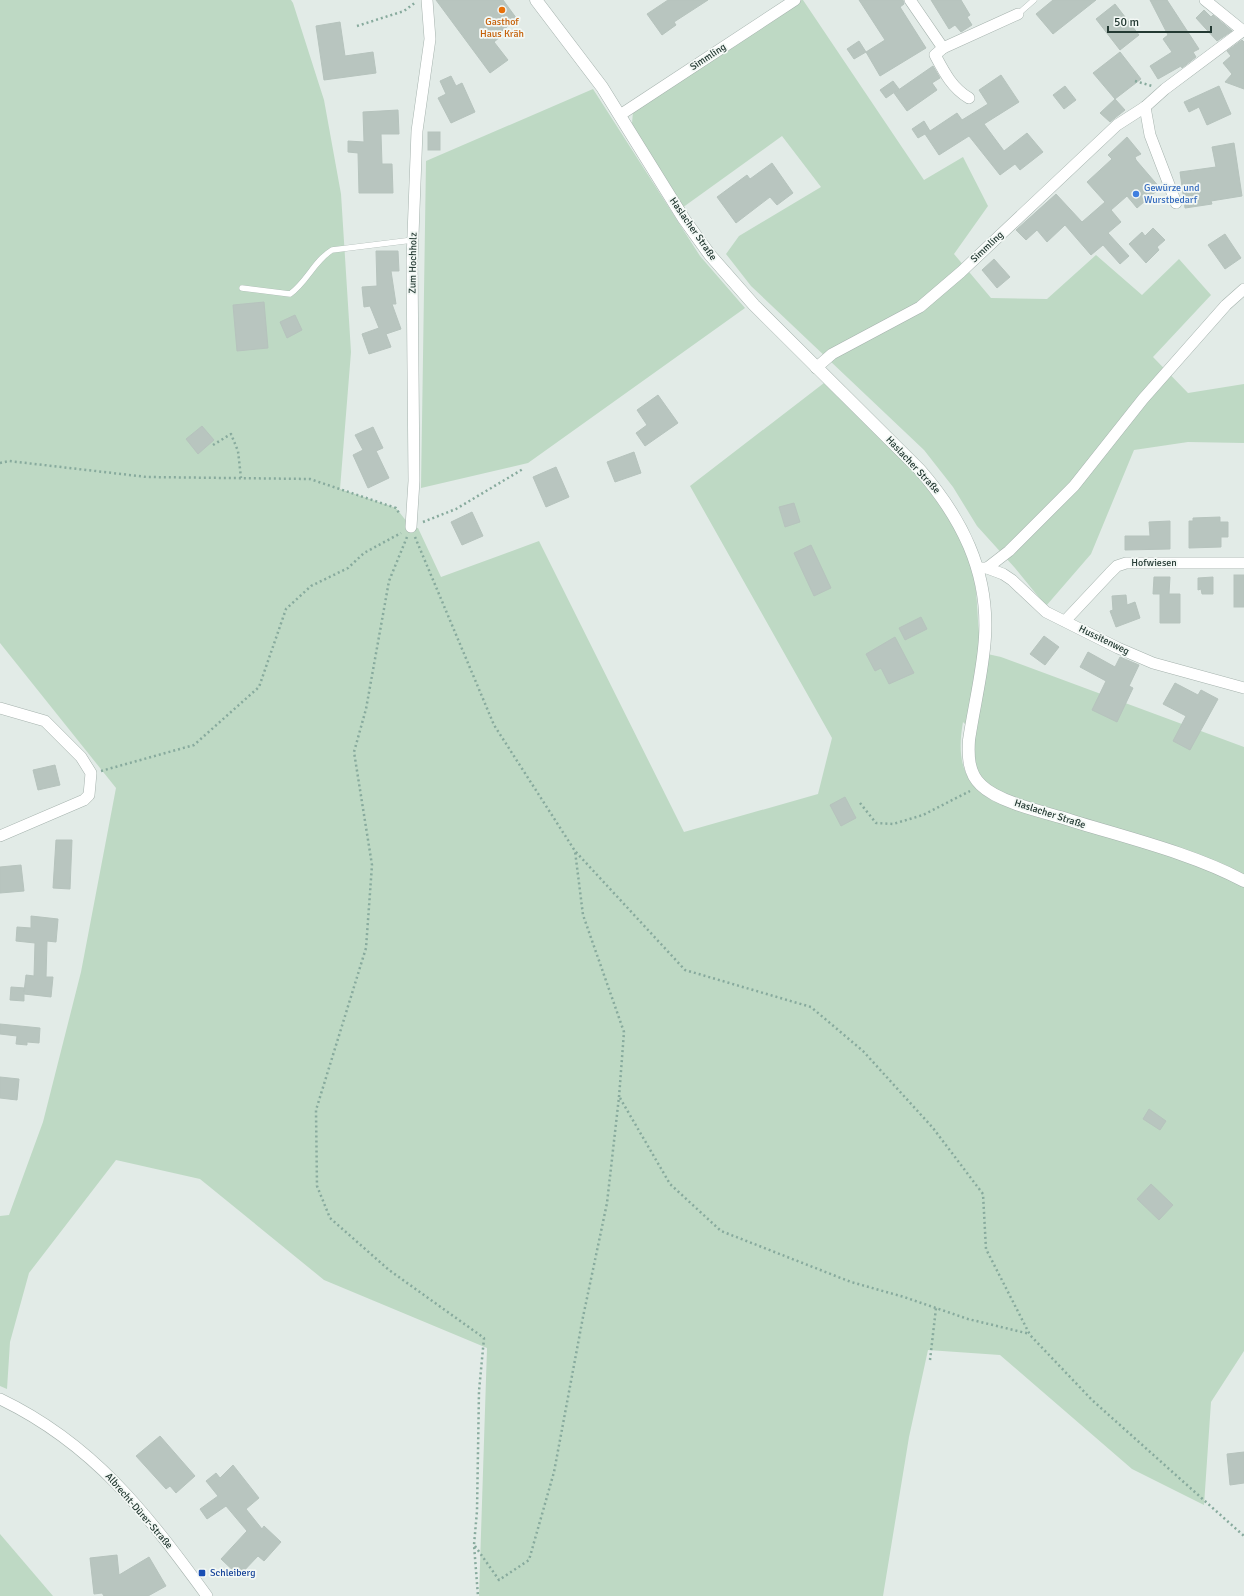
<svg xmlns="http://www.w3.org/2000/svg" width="1244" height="1596" viewBox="0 0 1244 1596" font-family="Signika,sans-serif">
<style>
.green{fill:#bed9c4}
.building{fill:#b8c5bf;stroke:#b6c3bd}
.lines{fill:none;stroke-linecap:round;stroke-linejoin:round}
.service-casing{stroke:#a5b2ad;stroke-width:6}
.minor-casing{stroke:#a5b2ad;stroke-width:12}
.tertiary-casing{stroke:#a5b2ad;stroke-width:13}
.path{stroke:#87aa9d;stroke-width:2.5;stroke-dasharray:2 3;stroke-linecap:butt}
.service{stroke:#fff;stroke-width:5.5}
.minor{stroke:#fff;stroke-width:11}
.tertiary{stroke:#fff;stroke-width:12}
.food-dot{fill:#e8710a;stroke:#f3f8f5;stroke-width:1.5}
.shop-dot{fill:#3f7fe0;stroke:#f3f8f5;stroke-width:1.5}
.transit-dot{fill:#1a4fb4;stroke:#f3f8f5;stroke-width:1.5}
.labels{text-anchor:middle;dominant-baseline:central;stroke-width:3.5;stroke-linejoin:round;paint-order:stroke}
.food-label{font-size:10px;fill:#c56008;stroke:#f3f8f5}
.street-label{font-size:10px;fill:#243a33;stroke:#f3f8f5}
.shop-label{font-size:10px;fill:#366cbe;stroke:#f3f8f5;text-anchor:start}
.transit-label{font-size:10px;fill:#164399;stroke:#f3f8f5;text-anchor:start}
</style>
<rect width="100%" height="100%" fill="#e2ebe7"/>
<g class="green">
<path d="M0,0H291L293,3L324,100L341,194L351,352L340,489L396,508L411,527L418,528L441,577L539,541L684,832L818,794L832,738L690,486L824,383C868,426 922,470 954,523C961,536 966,552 971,566C980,594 975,625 983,653L1001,657L1244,747V877L1006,796L985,783L971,763L969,728L963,722C957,756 961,783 993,801L1195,863L1244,883V1351L1211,1402L1204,1505L1132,1469L1000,1355L928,1350L909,1437L883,1596H479L487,1348L324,1280L200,1179L116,1160L29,1273L10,1342L7,1389L0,1386V1216L9,1215L43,1122L81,972L116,788L0,643Z"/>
<polygon points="795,0 803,0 924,180 963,157 988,206 954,254 991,298 1047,299 1096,255 1142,295 1179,259 1211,295 1153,357 1188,393 1244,384 1244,443 1188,442 1134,450 1091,554 1046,606 1015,568 977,526 953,487 924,450 751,286 726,254 739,236 821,187 782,136 682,208 632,124 633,111"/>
<polygon points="593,89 700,256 745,308 528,463 421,488 426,161"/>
<polygon points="0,1534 53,1596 0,1596"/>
</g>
<g class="building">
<polygon points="436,0 503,0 517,19 498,34 500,37 494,42 508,60 490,73"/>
<polygon points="668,0 708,0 674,22 676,25 662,35 647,14"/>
<polygon points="859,0 903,0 904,4 900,7 926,48 880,76 866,52 885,40"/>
<polygon points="931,0 961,0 970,15 967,17 972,25 961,32 955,25 949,29"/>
<polygon points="1053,0 1096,0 1053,34 1036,14"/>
<polygon points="1150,0 1167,0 1199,49 1193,52 1196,57 1182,68 1181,66 1158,79 1150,66 1172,52 1163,39 1168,35"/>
<polygon points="1115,4 1139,35 1120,50 1096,19"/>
<polygon points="1204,10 1211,17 1213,15 1232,31 1217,41 1196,18"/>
<polygon points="340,22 345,56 373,52 376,73 324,80 316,26"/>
<polygon points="1242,40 1244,42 1244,89 1225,82 1232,74 1223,63 1231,56 1227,51"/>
<polygon points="859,41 866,52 854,59 847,49"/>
<polygon points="1120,52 1141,79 1115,99 1093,73"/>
<polygon points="933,66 940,78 932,83 937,90 907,111 894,93"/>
<polygon points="1001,75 1019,102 984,124 1004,151 1027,133 1043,152 1020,170 1015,164 1000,175 969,136 939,155 925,134 918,138 912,129 924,121 930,131 957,113 962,120 988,104 979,90"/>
<polygon points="451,76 456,86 462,83 475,112 451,123 438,98 446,94 440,81"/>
<polygon points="893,81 899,89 886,98 880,90"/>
<polygon points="1065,86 1076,100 1064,109 1053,95"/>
<polygon points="1219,86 1231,114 1207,125 1199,107 1189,112 1184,102"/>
<polygon points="1115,99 1125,110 1110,122 1100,113"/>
<polygon points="398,110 399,134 381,134 382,164 392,164 393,193 359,193 358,153 348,152 348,141 364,142 363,112"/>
<rect x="428" y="132" width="12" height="18"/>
<polygon points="1127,137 1141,154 1135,157 1136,160 1160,188 1137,208 1127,196 1111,210 1121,222 1108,233 1129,256 1120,264 1103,245 1091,255 1065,225 1047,242 1037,230 1026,240 1016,230 1056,194 1082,222 1105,202 1087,182 1112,159 1108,155"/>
<polygon points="1234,143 1242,196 1211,201 1212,204 1185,208 1180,172 1216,167 1212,147"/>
<polygon points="772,163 793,193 777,205 770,197 736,223 717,197 747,175 750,179"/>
<polygon points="1153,228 1165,240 1157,247 1159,250 1146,263 1129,244 1142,232 1145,236"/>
<polygon points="1225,234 1241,258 1225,269 1208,245"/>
<polygon points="376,251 398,251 399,271 391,271 396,304 392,304 401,329 386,334 391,347 369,354 362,334 379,328 370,306 364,307 362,287 377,286"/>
<polygon points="994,259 1010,277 997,288 982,270"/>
<polygon points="264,302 268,348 237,351 233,305"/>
<polygon points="295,315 302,330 287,338 280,322"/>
<polygon points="658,395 678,423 645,446 636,433 647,425 637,410"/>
<polygon points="202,426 214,440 198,454 186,439"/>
<polygon points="373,427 383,448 376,451 389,478 368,488 353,455 363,450 355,435"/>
<polygon points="634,452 641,473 615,482 607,462"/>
<polygon points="556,467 569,497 546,507 533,477"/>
<polygon points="794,503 800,522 785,527 779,507"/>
<polygon points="472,512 483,536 462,545 451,522"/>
<polygon points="1220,517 1220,522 1228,522 1228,537 1221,537 1221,547 1189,548 1189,521 1193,521 1193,518"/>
<polygon points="1170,521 1170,549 1125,550 1125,536 1150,536 1149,522"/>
<polygon points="811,545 831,588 814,596 794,553"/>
<rect x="1234" y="575" width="10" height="32"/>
<polygon points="1154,577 1170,577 1169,594 1180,594 1180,623 1160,623 1160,594 1153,594"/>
<polygon points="1213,577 1213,594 1202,594 1201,589 1198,590 1198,578"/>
<polygon points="1126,595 1127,605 1135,602 1140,618 1116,627 1110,611 1113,610 1112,596"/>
<polygon points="921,617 927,629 905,640 899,628"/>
<polygon points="1044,636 1059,647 1045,665 1030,654"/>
<polygon points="895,637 914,673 889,684 881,668 875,671 866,654"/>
<polygon points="1088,652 1115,667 1120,657 1139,665 1129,686 1133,688 1117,722 1092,710 1106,681 1080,667"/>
<polygon points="1175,683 1198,695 1201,690 1218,699 1190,750 1173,741 1186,716 1163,704"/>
<polygon points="55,765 60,785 38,790 33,770"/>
<polygon points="845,797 856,818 841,826 830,805"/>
<polygon points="56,840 72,840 70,889 53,888"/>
<polygon points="21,865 24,891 0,893 0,867"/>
<polygon points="31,916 58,919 56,942 47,941 46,977 53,977 51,997 24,994 24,1001 10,1000 11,987 25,988 24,992 26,975 34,976 35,943 16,941 17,927 31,928"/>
<polygon points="0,1024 40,1028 39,1043 27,1042 27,1045 16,1044 17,1036 0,1034"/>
<polygon points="0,1077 19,1079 17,1100 0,1098"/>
<polygon points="1149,1109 1166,1121 1160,1130 1143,1119"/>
<polygon points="1151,1184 1173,1205 1159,1220 1137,1199"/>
<polygon points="160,1436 195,1476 176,1493 170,1486 166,1489 136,1456"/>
<polygon points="1244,1452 1244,1483 1230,1485 1227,1454"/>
<polygon points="233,1465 259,1498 246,1509 262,1529 264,1526 281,1542 264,1561 258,1556 239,1576 221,1559 247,1531 226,1506 207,1519 200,1509 218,1496 206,1481 216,1473 220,1478"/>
<polygon points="117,1555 119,1575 149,1557 166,1586 148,1596 104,1596 102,1593 94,1594 90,1558"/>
</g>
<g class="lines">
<defs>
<g id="service">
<polyline points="1018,14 1034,0"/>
<path d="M242,288L290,294C307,282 314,261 332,250L413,240"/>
</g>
<g id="minor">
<polyline points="910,0 943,48 1018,14"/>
<polyline points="1205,0 1242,30"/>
<path d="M943,48L935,55C944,72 952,88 969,98"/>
<polyline points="1145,107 1150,135 1176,203"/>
<polyline points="620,115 795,0"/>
<polyline points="816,368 832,354 920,307 961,272 1117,125 1145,107 1165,89 1244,30"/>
<polyline points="411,527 414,481 412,261 417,131 430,39 427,0"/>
<polyline points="981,568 987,568 1003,574 1012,580 1046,612 1118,648 1153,663 1244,688"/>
<polyline points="987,568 1009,551 1074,486 1143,399 1226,305 1244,289"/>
<polyline points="1065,621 1110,573 1117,566 1126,563 1244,563"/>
<polyline points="0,708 45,721 81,757 91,773 89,795 84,800 0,836"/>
<path d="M0,1399C94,1444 147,1514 207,1596"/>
</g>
<path id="tertiary" d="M536,0L602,87L684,219L710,255L754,305L919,469C961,517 989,571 985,637C983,671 974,706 969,740C968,755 968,773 981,785C997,801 1038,811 1060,817C1119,836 1190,852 1244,881"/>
</defs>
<use href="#service" class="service-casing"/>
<use href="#minor" class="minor-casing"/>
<use href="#tertiary" class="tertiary-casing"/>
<g class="path">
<polyline points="357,26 404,11 416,2"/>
<polyline points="1135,81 1152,86"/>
<polyline points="213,445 231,434 238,451 241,478"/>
<polyline points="0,463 9,461 147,477 310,479 396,508 399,513"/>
<polyline points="423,522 456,509 523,469"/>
<polyline points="407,537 389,581 366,709 354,752 372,865 366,948 316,1110 317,1186 330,1218 389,1270 484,1338 479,1391 477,1511 474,1545 478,1596"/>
<polyline points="415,537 494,725 575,851 685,970 811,1007 863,1051 933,1128 983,1194 986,1249 1030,1335 1092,1400 1244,1536"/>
<polyline points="101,771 194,745 259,687 286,609 311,586 348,568 364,553 401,533"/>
<polyline points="860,803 876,823 893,824 923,815 970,791"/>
<polyline points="620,1098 670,1184 721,1231 851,1282 904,1297 968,1319 1030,1334"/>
<polyline points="930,1360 936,1308"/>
<polyline points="475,1546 499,1580 529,1560 554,1472 583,1317 607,1203 619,1097 624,1032 583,915 575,851"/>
</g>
<use href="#service" class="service"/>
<use href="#minor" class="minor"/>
<use href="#tertiary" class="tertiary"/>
</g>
<circle class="food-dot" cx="502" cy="10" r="4"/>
<circle class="shop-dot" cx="1136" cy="194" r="4"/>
<rect class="transit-dot" x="198" y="1569" width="8" height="8" rx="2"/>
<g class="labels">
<g class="food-label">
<text x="502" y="22">Gasthof<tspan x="502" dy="12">Haus Kräh</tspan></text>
</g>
<g class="street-label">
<text transform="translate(708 57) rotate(-33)">Simmling</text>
<text transform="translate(693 229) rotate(55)">Haslacher Straße</text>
<text transform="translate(987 247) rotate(-43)">Simmling</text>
<text transform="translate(413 263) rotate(-89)">Zum Hochholz</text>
<text transform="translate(913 465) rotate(47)">Haslacher Straße</text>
<text x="1154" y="563">Hofwiesen</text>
<text transform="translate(1104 640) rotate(26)">Hussitenweg</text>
<text transform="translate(1050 814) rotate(18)">Haslacher Straße</text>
<text transform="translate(139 1511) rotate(49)">Albrecht-Dürer-Straße</text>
</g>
<g class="shop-label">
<text x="1144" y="188">Gewürze und<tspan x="1144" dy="12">Wurstbedarf</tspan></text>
</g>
<g class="transit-label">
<text x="210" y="1573">Schleiberg</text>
</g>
</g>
<path d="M1108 26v6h103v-6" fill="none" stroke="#243a33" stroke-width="2"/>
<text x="1114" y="26" font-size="12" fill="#243a33" stroke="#f3f8f5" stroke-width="3" paint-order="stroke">50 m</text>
</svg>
